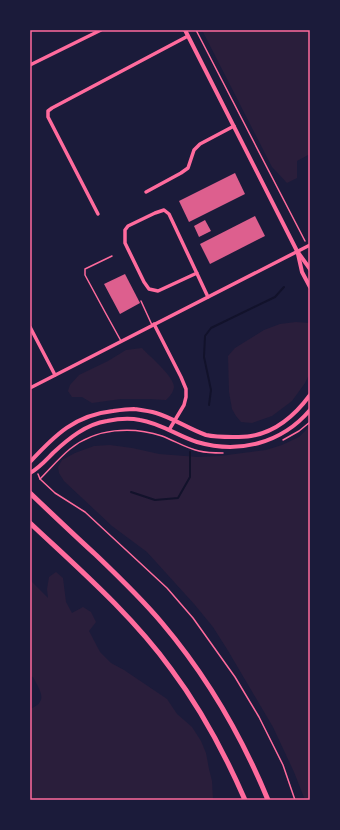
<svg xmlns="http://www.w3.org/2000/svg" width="340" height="830" viewBox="0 0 340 830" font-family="'Source Sans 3',sans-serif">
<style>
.green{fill:#2a1e3b}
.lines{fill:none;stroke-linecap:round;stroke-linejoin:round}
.stream{stroke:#12122b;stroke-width:2}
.building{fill:#dd5f8e}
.path{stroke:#ff6b9d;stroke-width:1.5}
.service{stroke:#ff6b9d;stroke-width:1.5}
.minor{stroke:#ff6b9d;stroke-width:3.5}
.tertiary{stroke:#ff6b9d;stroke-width:4}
.primary{stroke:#ff6b9d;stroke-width:5}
.neatline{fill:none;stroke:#ff6b9d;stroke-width:1.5}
</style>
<rect width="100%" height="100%" fill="#1b1b3a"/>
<g class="green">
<polygon points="202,30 310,30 310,154 297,161 297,178 287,183 272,167"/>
<polygon points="296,322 310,323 310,373 305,383 292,401 272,416 252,423 241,422 236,416 232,409 229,392 228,356 235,348 264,330 280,324"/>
<path d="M142,348C149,356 174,376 174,387C173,393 170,396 166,400L149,399H121L92,403L82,397H72L68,391L70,385L79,375L108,361L126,350Z"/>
<polygon points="308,428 310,428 310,800 305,800 294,772 273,727 227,649 213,627 195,605 147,552 112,526 64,481 59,473 58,467 62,460 75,453 94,446 110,445 132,448 159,454 198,457 220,456 266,450 282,445 299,437"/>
<path d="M56,572L63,578L66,602L72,613L83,607L91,612L96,622L89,631L100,652L111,663L124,670L167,699L177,714L192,727L201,741L206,753L209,769L212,781L213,800H30V709C49,701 40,691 33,677L30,676V580L48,598L47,589L49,577Z"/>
</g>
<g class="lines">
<g class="stream">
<polyline points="209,405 211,390 204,357 205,336 211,328 275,297 284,287"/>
<polyline points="131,492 155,500 178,498 190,477 190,452"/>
</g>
</g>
<g class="building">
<polygon points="235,173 245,194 189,222 179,201"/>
<polygon points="255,216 265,236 210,264 200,244"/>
<polygon points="205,220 211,231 199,237 194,226"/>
<polygon points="125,274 140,303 120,314 104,284"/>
</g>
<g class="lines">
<g class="path">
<polyline points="196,30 305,241"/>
<polyline points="283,440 299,431 310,422"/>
<polyline points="38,474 40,479 55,493 85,512 139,562 167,588 193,618 235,677 259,717 283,765 295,800"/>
<path d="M40,479C50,469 59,458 70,449C96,428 132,426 162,436C175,441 186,448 199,451C207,453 215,453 223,453"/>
</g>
<g class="service">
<polyline points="112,256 85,269 85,275 105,312 121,341"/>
<polyline points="141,301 152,325"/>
</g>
<g class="minor">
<polyline points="30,65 101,30"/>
<polyline points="146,192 181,173 188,168 194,150 200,144 234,126"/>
<polyline points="98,214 48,117 48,111 52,108 188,36"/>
<polyline points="197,273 158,291 149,289 144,282 125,243 125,230 128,226 155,213 164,210 169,214 208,297"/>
<polyline points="154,324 181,377 186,389 186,397 184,405 169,430"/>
<polyline points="30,327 55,375"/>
<polyline points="30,388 310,245"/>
</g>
<g class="tertiary">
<polyline points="185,30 297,251 310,269"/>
<polyline points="298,254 302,272 310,287"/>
<path d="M30,462C55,435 75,415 113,411C120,410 128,409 134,409C141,410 149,411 156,413C173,418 189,429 206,435C215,437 224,437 233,437C239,437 245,437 251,436C276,432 296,414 310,395"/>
<path d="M30,473C39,468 46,460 53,453C68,439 86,424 107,421C117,419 130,418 140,420C160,423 178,436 197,442C238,454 281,444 310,410"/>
</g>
<g class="primary">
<path d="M30,493C52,514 74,535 96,555C119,577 142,599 162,623C206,675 242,737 268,800"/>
<path d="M30,523C79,569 131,614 171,669C201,709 225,754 245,800"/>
</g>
</g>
<rect width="340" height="830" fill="none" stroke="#1b1b3a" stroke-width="62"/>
<rect x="31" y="31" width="278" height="768" class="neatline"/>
</svg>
